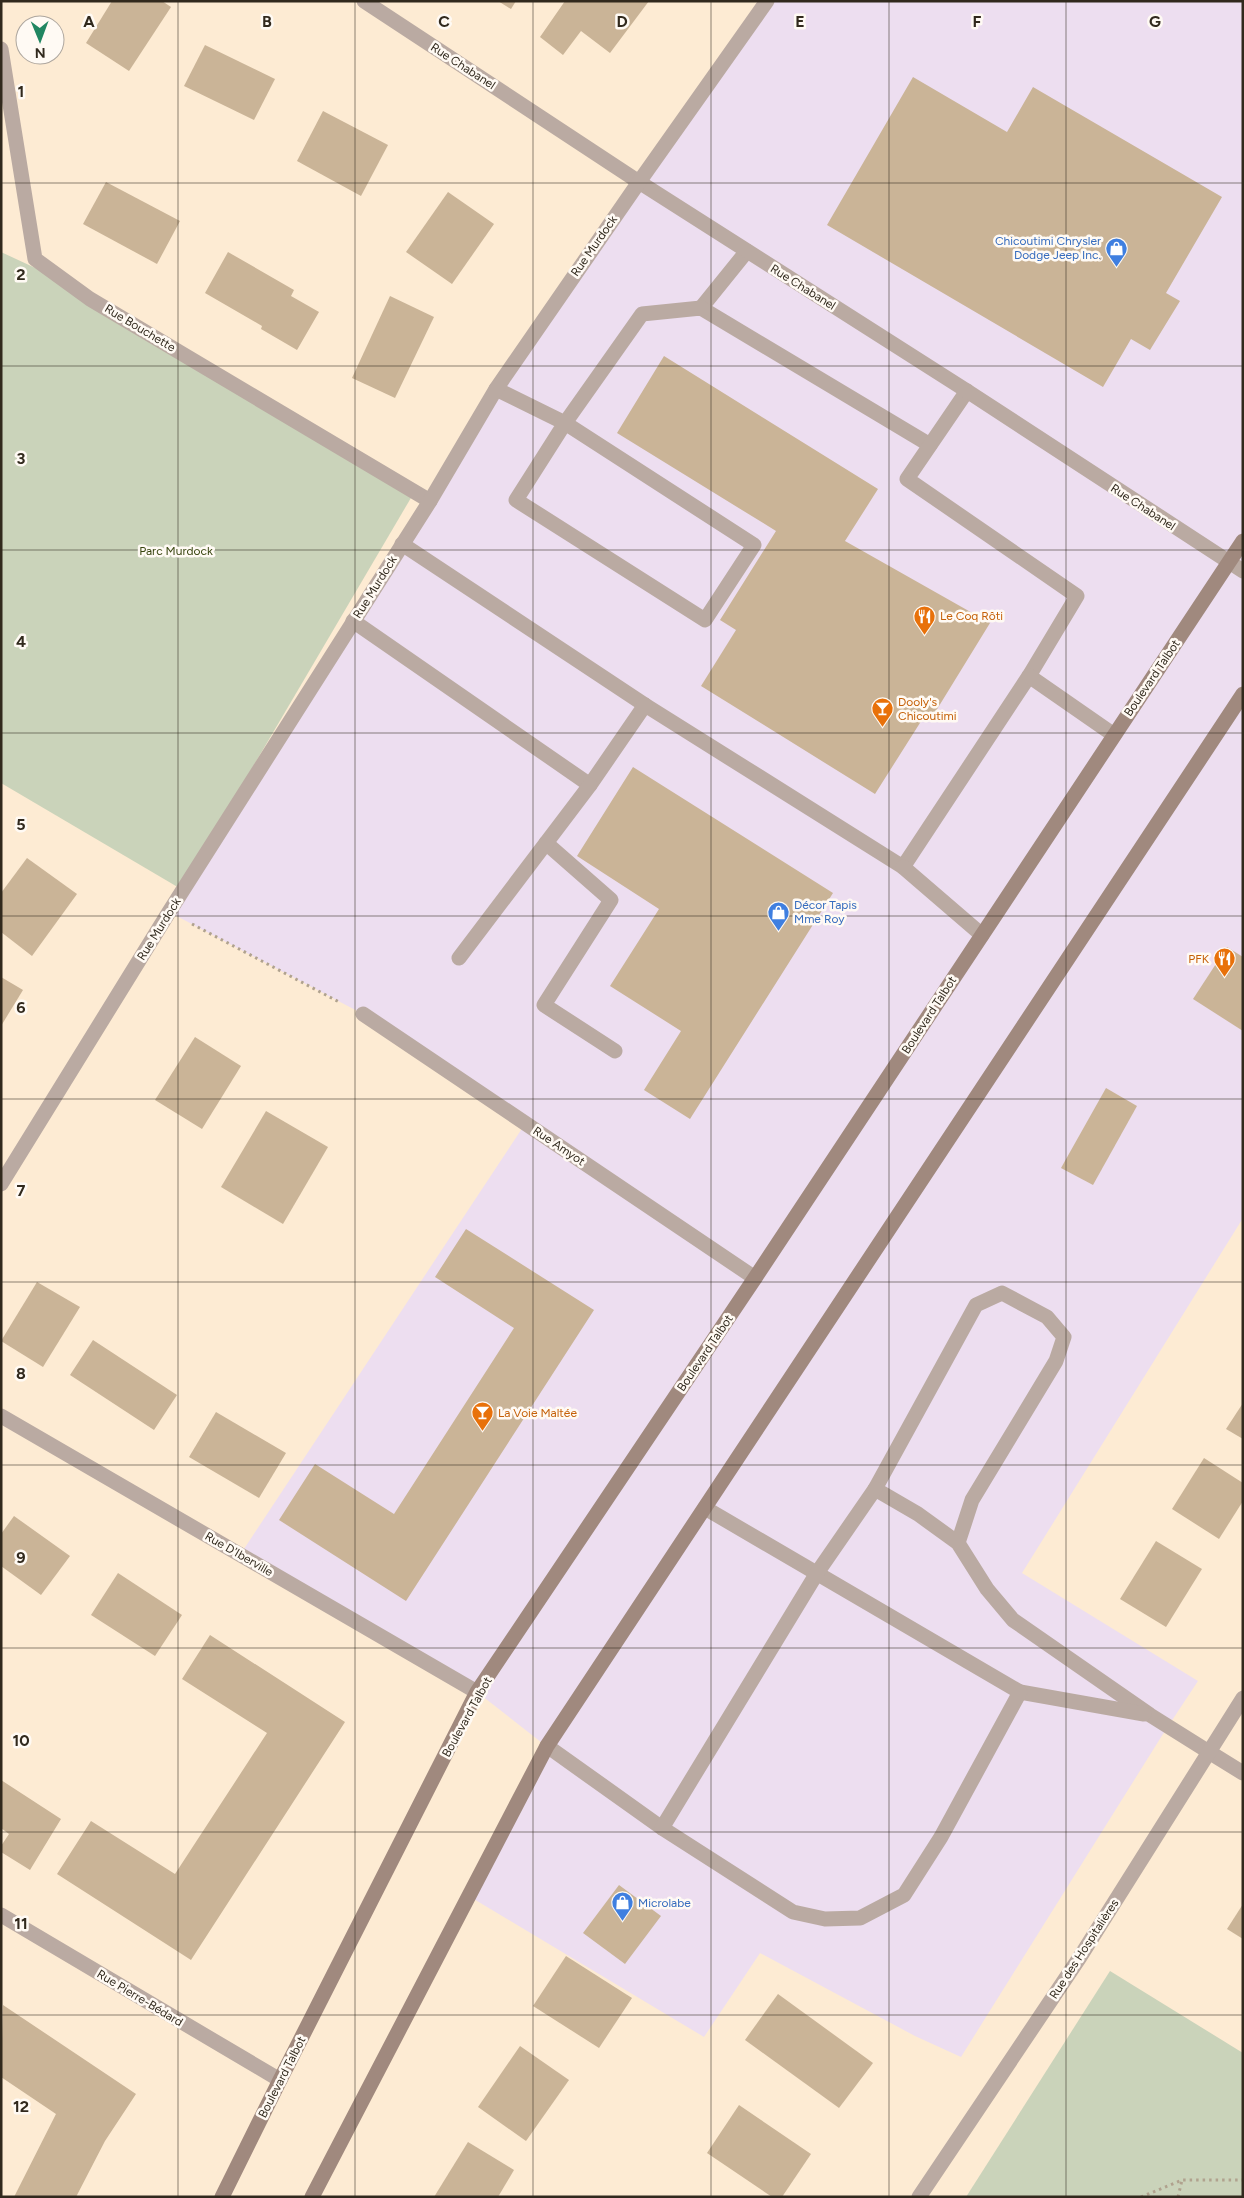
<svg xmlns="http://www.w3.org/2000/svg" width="1244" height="2198" viewBox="0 0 1244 2198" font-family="Figtree,sans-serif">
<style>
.commercial{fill:#eddef0}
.green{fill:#cad3ba}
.building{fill:#cab497}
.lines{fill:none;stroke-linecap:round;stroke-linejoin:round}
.path{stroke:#b0a28e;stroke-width:3;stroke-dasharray:2.5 4;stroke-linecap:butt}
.service{stroke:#baaaa2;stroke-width:15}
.minor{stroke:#baaaa2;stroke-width:15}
.secondary{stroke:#a0897e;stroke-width:15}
.grid{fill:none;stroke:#31291d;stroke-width:1;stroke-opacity:0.55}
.labels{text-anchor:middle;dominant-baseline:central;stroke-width:5;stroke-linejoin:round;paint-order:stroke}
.street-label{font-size:12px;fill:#31291d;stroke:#fffaf4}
.shop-label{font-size:12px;fill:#366cbe;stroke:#fffaf4;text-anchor:start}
.park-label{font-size:12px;fill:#38450f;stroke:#fffaf4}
.food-label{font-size:12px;fill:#c56008;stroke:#fffaf4;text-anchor:start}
.grid-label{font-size:16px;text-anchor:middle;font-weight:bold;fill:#31291d;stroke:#fffaf4;stroke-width:5;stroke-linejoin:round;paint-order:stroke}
</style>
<rect width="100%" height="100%" fill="#fdebd3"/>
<polygon class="commercial" points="767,1 1243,1 1243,1218 1022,1573 1198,1681 1163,1734 961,2057 915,2036 760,1953 704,2037 467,1895 546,1746 477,1692 240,1555 525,1124 363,1014 169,912 496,389"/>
<g class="green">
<polygon points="1,252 102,299 415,491 181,889 1,783"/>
<polygon points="1110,1971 1243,2053 1243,2197 966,2197"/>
</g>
<g class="building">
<polygon points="112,1 162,1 171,7 129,71 86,43"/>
<polygon points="498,1 516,1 511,9"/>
<polygon points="565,1 649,1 610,53 581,31 563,55 540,37"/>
<polygon points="205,45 275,79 254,120 184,86"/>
<polygon points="913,77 1007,132 1033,87 1222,197 1166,293 1180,301 1150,350 1131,339 1103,387 827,225"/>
<polygon points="323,111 388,145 361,196 297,161"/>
<polygon points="106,182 180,221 157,264 83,224"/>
<polygon points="448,192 494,224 452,284 406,252"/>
<polygon points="228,252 294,290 291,296 319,312 297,350 261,329 262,326 205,293"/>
<polygon points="390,296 434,317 395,398 352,378"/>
<polygon points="664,356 878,489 845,541 990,623 931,719 925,715 875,794 701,686 736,630 720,620 776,531 617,433"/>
<polygon points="633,767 833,893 690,1119 644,1090 681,1031 610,986 659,909 577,856"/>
<polygon points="27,858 77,894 32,956 1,932 1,893"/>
<polygon points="1227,947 1243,957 1243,1031 1193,999"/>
<polygon points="1,977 23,990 1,1026"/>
<polygon points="195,1037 241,1066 202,1129 155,1100"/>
<polygon points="1106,1088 1137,1106 1093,1185 1061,1168"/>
<polygon points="266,1111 328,1147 283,1224 221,1187"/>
<polygon points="466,1229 594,1310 406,1601 279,1520 315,1464 394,1514 514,1328 435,1277"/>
<polygon points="37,1282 80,1307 43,1367 1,1341"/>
<polygon points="93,1340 177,1395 154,1430 70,1375"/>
<polygon points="1243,1403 1243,1439 1226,1429"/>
<polygon points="216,1412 286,1453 259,1498 189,1457"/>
<polygon points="1204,1458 1243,1483 1243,1501 1219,1539 1172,1509"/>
<polygon points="14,1516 70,1556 41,1595 1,1566 1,1534"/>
<polygon points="1156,1541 1202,1569 1166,1627 1120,1599"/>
<polygon points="118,1573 182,1615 155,1656 91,1615"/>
<polygon points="210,1635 345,1722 191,1960 57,1874 91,1821 175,1874 267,1733 182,1679"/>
<polygon points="1,1780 61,1819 30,1870 1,1852 1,1846 9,1834 1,1828"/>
<polygon points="619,1885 661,1916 625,1964 583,1933"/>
<polygon points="1243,1904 1243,1939 1227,1929"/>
<polygon points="566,1956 632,1998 599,2048 533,2006"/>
<polygon points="778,1994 873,2063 839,2108 745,2040"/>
<polygon points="3,2005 136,2094 105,2141 76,2197 14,2197 56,2114 1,2077"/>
<polygon points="520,2046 569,2080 526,2141 478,2107"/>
<polygon points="739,2105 811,2154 782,2197 772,2197 707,2153"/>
<polygon points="468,2142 514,2170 498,2197 434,2197"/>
</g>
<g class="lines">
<g class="path">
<polyline points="192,924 341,1003"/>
<polyline points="1141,2197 1182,2180 1243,2180"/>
<polyline points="1178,2197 1182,2180"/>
</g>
<g class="service">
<polyline points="701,308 747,251"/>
<polyline points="496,389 565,423 754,545 705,620 516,500 565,423 642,314 701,308 930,445"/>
<polyline points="402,544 645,705 903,867 1029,676 1077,596 907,479 967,391"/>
<polyline points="353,621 590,785 645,705"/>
<polyline points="1029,676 1114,735"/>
<polyline points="546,843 611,900 544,1005 615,1051"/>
<polyline points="903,867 982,935"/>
<polyline points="459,958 590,785"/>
<polyline points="958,1543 918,1514 875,1489 976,1305 1002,1293 1047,1317 1064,1337 1056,1361 972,1500 958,1543 987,1589 1013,1620 1150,1715 1209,1752"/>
<polyline points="1020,1692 1144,1714"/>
<polyline points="547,1746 662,1828 793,1912 825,1919 860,1918 904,1895 941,1837 1020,1692 705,1508"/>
<polyline points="662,1828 817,1573 875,1489"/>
</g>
<g class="minor">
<polyline points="364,1 639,182 967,391 1243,571"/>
<polyline points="1,49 35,259 90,299 430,501"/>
<polyline points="363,1014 755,1278"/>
<polyline points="1,1184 169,912 430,501 496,389 639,182 767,1"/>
<polyline points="1,1416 477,1692"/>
<polyline points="1209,1752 1243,1773"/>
<polyline points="1,1915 280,2080"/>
<polyline points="919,2197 1080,1957 1243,1698"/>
</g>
<g class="secondary">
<polyline points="222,2197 280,2080 477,1692 755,1278 1243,541"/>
<polyline points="312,2197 547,1746 1243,694"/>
</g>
</g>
<path class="grid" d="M178,1V2197M355,1V2197M533,1V2197M711,1V2197M889,1V2197M1066,1V2197M1,183H1243M1,366H1243M1,550H1243M1,733H1243M1,916H1243M1,1099H1243M1,1282H1243M1,1465H1243M1,1648H1243M1,1832H1243M1,2015H1243"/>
<defs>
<symbol id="shop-pin" viewBox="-11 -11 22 30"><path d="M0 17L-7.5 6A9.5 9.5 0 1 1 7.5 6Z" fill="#3f7fe0" stroke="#fffaf4"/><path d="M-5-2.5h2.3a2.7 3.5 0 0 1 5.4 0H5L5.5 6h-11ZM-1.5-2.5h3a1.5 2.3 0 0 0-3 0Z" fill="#fff"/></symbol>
<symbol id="restaurant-pin" viewBox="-11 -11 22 30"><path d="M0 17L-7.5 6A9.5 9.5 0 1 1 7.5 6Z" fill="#e8710a" stroke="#fffaf4"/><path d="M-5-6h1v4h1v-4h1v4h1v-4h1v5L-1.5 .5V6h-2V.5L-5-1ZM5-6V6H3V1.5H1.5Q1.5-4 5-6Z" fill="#fff"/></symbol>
<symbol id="bar-pin" viewBox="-11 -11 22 30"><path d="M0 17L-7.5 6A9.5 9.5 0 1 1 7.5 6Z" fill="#e8710a" stroke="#fffaf4"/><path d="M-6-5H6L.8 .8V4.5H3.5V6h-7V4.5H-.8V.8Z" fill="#fff"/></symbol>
</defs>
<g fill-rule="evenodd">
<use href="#shop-pin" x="1104" y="236" width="25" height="34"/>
<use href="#restaurant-pin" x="912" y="604" width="25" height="34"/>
<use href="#bar-pin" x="870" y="696" width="25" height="34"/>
<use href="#shop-pin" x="766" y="900" width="25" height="34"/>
<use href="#restaurant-pin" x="1212" y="946" width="25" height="34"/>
<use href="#bar-pin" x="470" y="1400" width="25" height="34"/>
<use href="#shop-pin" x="610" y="1890" width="25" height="34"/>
</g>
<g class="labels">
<g class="street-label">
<text transform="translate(463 66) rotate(33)">Rue Chabanel</text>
<text transform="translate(594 246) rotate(-55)">Rue Murdock</text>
<text transform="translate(803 287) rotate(32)">Rue Chabanel</text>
<text transform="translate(140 328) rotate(31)">Rue Bouchette</text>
<text transform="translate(1143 507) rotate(33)">Rue Chabanel</text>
<text transform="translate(375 587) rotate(-58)">Rue Murdock</text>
<text transform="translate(1152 678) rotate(-56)">Boulevard Talbot</text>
<text transform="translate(159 929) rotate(-58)">Rue Murdock</text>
<text transform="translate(929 1015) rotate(-57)">Boulevard Talbot</text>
<text transform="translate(559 1146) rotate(34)">Rue Amyot</text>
<text transform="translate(705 1353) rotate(-56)">Boulevard Talbot</text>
<text transform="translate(239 1554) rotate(30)">Rue D'Iberville</text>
<text transform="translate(467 1717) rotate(-61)">Boulevard Talbot</text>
<text transform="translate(1084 1949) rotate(-57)">Rue des Hospitalières</text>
<text transform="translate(140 1998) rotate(31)">Rue Pierre-Bédard</text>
<text transform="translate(282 2077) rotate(-63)">Boulevard Talbot</text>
</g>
<g class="shop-label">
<text x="1101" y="241" text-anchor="end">Chicoutimi Chrysler<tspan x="1101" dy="14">Dodge Jeep Inc.</tspan></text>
<text x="794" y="905">Décor Tapis<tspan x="794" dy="14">Mme Roy</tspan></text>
<text x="638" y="1903">Microlabe</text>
</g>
<g class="park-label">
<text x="176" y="551">Parc Murdock</text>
</g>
<g class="food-label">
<text x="940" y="616">Le Coq Rôti</text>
<text x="898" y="702">Dooly's<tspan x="898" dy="14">Chicoutimi</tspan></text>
<text x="1209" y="959" text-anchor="end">PFK</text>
<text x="498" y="1413">La Voie Maltée</text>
</g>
</g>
<g class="grid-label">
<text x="89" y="27">A</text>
<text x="267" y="27">B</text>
<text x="444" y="27">C</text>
<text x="622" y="27">D</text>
<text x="800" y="27">E</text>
<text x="977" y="27">F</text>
<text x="1155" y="27">G</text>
<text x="21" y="97">1</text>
<text x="21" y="280">2</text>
<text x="21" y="464">3</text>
<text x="21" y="647">4</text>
<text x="21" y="830">5</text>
<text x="21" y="1013">6</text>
<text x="21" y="1196">7</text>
<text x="21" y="1379">8</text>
<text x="21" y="1563">9</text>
<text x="21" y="1746">10</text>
<text x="21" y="1929">11</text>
<text x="21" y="2112">12</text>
</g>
<rect width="1244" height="2198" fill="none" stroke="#31291d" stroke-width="5"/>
<g transform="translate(40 40) rotate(179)"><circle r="24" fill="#fffaf4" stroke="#ada69e"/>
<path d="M0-4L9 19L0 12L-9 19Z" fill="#218661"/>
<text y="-8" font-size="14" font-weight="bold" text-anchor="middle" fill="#31291d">N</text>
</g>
</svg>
